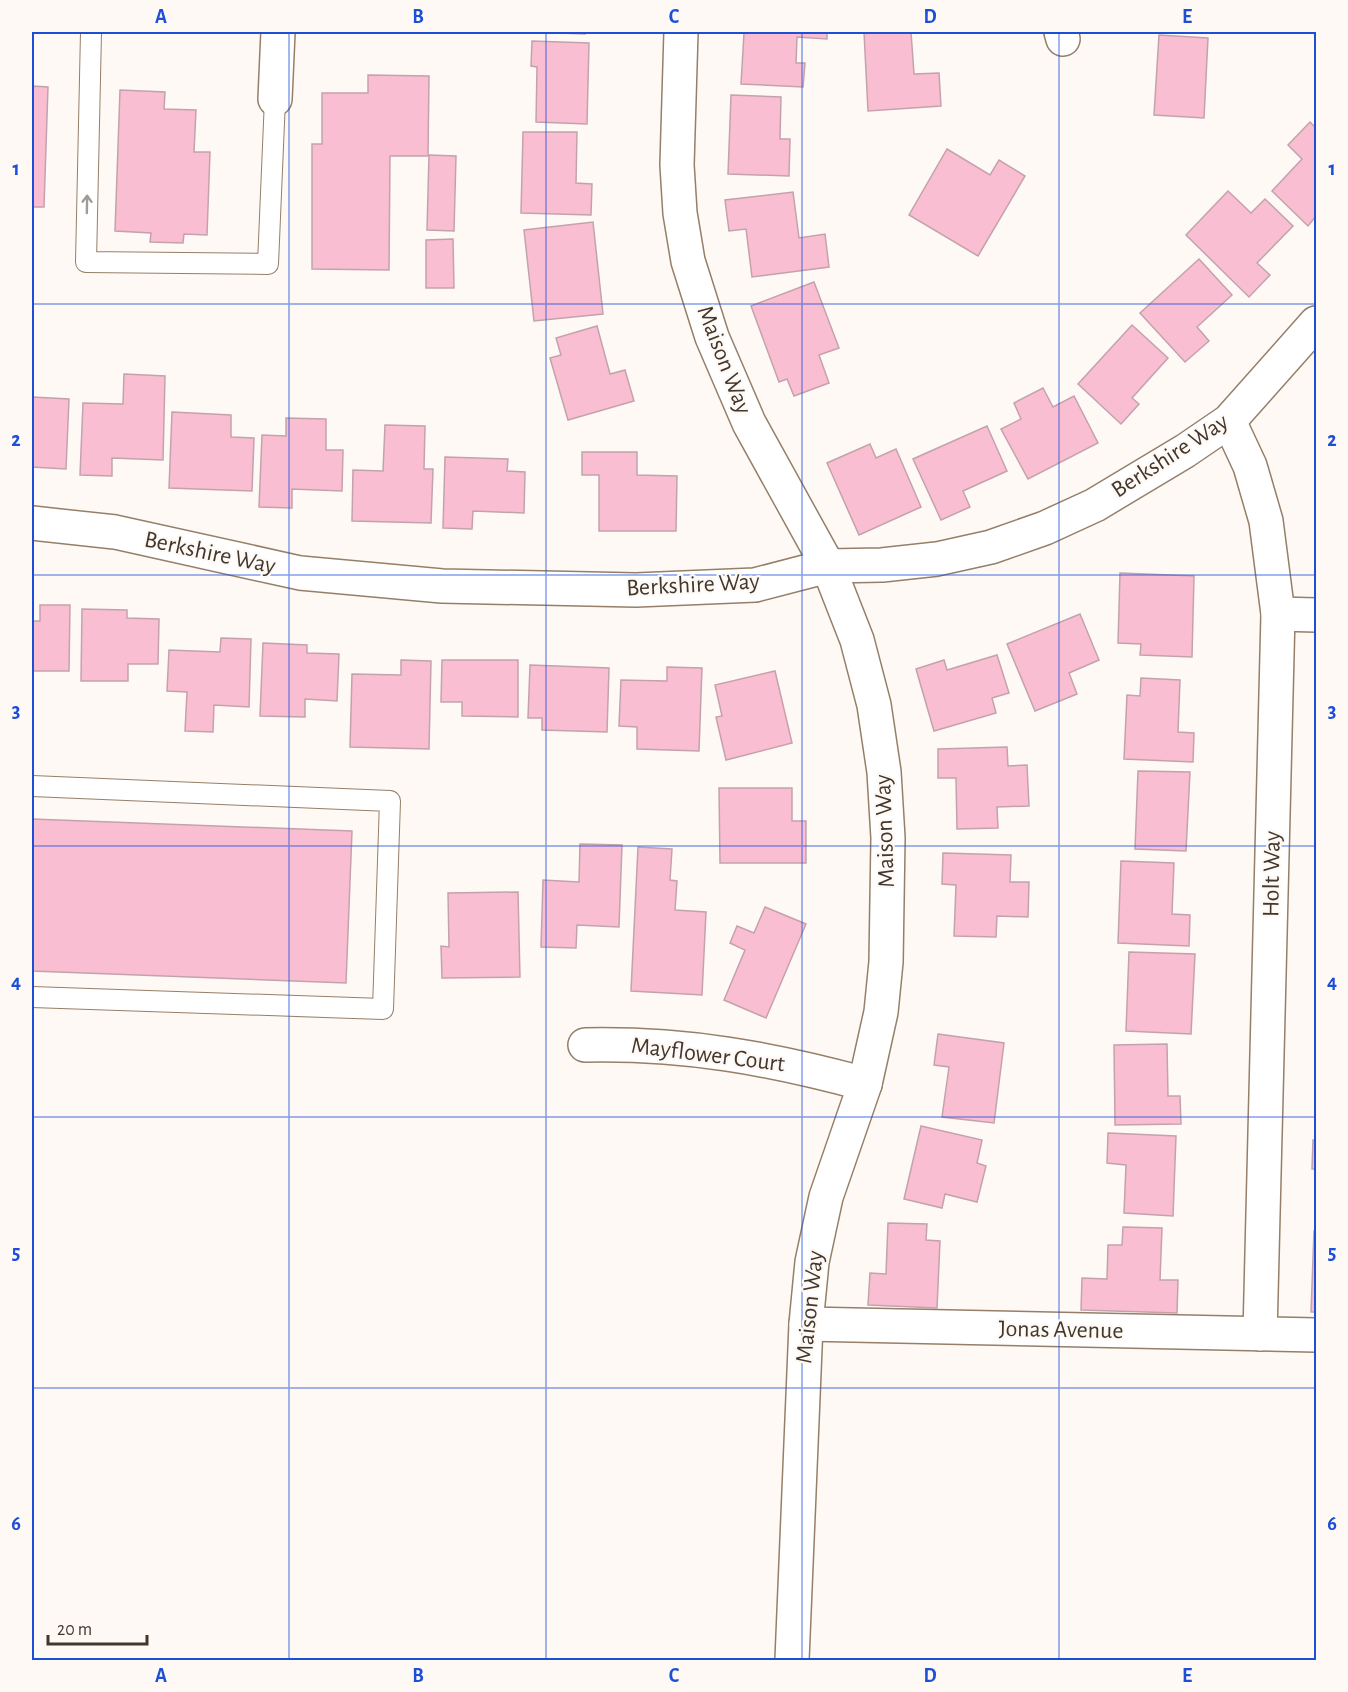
<svg xmlns="http://www.w3.org/2000/svg" width="1348" height="1692" viewBox="0 0 1348 1692" font-family="'Alegreya Sans',sans-serif">
<style>
.building{fill:#fabed3;stroke:#c4a2ad;stroke-width:1.5}
.lines{fill:none;stroke-linecap:round;stroke-linejoin:round}
.service-casing{stroke:#957f68;stroke-width:22}
.minor-casing{stroke:#957f68;stroke-width:36}
.service{stroke:#fff;stroke-width:20}
.minor{stroke:#fff;stroke-width:33}
.oneway{stroke:#a09b96}
.grid{fill:none;stroke:#1d4ed8;stroke-width:1.5;stroke-opacity:0.55}
.labels{text-anchor:middle;dominant-baseline:central;stroke-width:4.5;stroke-linejoin:round;paint-order:stroke}
.street-label{font-size:24px;fill:#41372d;stroke:#fef9f4}
.neatline{fill:none;stroke:#1d4ed8;stroke-width:2}
.grid-label{font-size:20px;text-anchor:middle;font-weight:bold;fill:#1d4ed8}
</style>
<rect width="100%" height="100%" fill="#fef9f4"/>
<g class="building">
<polygon points="530,32 585,32 585,34"/>
<polygon points="726,32 827,32 827,39 797,37 796,63 805,63 803,87 741,84 744,33"/>
<polygon points="864,32 911,32 914,74 939,73 941,106 868,111"/>
<polygon points="1159,35 1208,38 1204,118 1154,115"/>
<polygon points="532,41 589,43 587,124 536,122 537,67 531,66"/>
<polygon points="368,75 429,76 428,156 390,156 389,270 312,269 312,144 322,144 322,93 368,93"/>
<polygon points="32,86 48,87 44,207 32,207"/>
<polygon points="120,90 165,92 164,109 196,110 194,152 210,152 207,235 184,234 183,243 150,242 151,233 115,231"/>
<polygon points="731,95 781,97 780,139 790,139 789,176 728,174"/>
<polygon points="1310,122 1316,128 1316,216 1308,226 1272,191 1302,159 1288,145"/>
<polygon points="523,132 577,132 576,183 592,184 591,215 521,213"/>
<polygon points="947,149 990,175 999,160 1025,176 978,256 909,215"/>
<polygon points="429,155 456,156 454,231 427,230"/>
<polygon points="1228,191 1251,213 1265,199 1293,226 1257,263 1270,275 1249,297 1186,235"/>
<polygon points="793,192 799,238 825,234 829,267 752,277 746,229 729,231 725,200"/>
<polygon points="593,222 603,314 534,321 524,230"/>
<polygon points="453,239 454,288 426,288 426,240"/>
<polygon points="1199,259 1232,295 1197,327 1209,341 1185,362 1140,313"/>
<polygon points="814,282 839,348 819,355 829,383 794,396 787,379 779,382 751,306"/>
<polygon points="1132,325 1168,358 1132,398 1139,404 1121,424 1078,384"/>
<polygon points="597,326 610,374 625,370 634,401 568,420 550,358 561,355 556,338"/>
<polygon points="124,374 165,376 163,460 112,458 112,476 80,475 83,403 123,404"/>
<polygon points="1043,388 1053,407 1074,396 1098,443 1028,479 1001,429 1021,419 1014,403"/>
<polygon points="32,397 69,399 66,469 32,467"/>
<polygon points="172,412 231,415 231,437 254,438 252,491 169,488"/>
<polygon points="286,418 326,419 326,450 343,450 342,491 292,489 292,508 259,507 262,435 286,436"/>
<polygon points="385,425 425,426 424,469 433,469 431,523 352,521 353,470 383,471"/>
<polygon points="987,426 1007,471 963,491 970,507 941,520 913,459"/>
<polygon points="870,444 876,458 896,449 921,507 859,535 827,463"/>
<polygon points="582,452 637,452 637,475 677,476 676,531 599,531 599,475 582,475"/>
<polygon points="445,457 508,459 507,471 525,472 524,513 473,511 472,529 443,528"/>
<polygon points="1120,573 1194,576 1192,657 1140,655 1141,644 1118,643"/>
<polygon points="40,605 70,605 69,671 32,671 32,621 40,621"/>
<polygon points="82,609 127,610 127,618 159,619 158,664 128,664 128,681 81,681"/>
<polygon points="1080,614 1099,660 1069,673 1077,694 1035,711 1007,644"/>
<polygon points="221,638 251,639 249,707 214,705 213,732 185,731 187,692 167,691 169,650 220,652"/>
<polygon points="263,643 307,645 307,653 339,654 337,701 305,699 305,717 260,716"/>
<polygon points="997,655 1009,693 992,698 996,713 934,731 916,669 944,660 947,670"/>
<polygon points="401,660 431,661 429,749 350,747 352,674 401,675"/>
<polygon points="442,660 518,660 518,717 462,716 462,702 441,702"/>
<polygon points="530,665 609,668 607,732 542,730 542,718 528,718"/>
<polygon points="667,667 702,668 699,751 637,749 637,727 619,726 621,680 667,681"/>
<polygon points="775,671 792,743 726,760 716,717 722,716 715,685"/>
<polygon points="1141,678 1180,680 1178,732 1194,733 1193,762 1124,759 1127,695 1140,696"/>
<polygon points="1007,747 1008,766 1027,765 1029,806 997,807 998,828 957,829 956,778 938,778 938,749"/>
<polygon points="1138,771 1190,772 1186,851 1135,849"/>
<polygon points="719,788 792,788 792,821 806,821 806,863 720,863"/>
<polygon points="32,819 352,831 346,983 32,971"/>
<polygon points="580,844 622,845 619,927 577,925 576,948 541,947 543,880 579,882"/>
<polygon points="638,847 672,849 670,880 677,881 675,910 706,912 702,995 631,991"/>
<polygon points="943,853 1011,855 1010,882 1029,882 1028,917 997,916 996,937 954,936 956,885 942,884"/>
<polygon points="1121,861 1174,863 1172,914 1190,915 1189,946 1118,943"/>
<polygon points="518,892 520,977 442,978 441,946 449,947 448,893"/>
<polygon points="765,907 806,924 766,1018 724,1000 745,950 730,943 737,926 754,933"/>
<polygon points="1129,952 1195,954 1191,1034 1126,1031"/>
<polygon points="938,1034 1004,1043 994,1123 942,1117 949,1067 934,1065"/>
<polygon points="1167,1044 1168,1096 1180,1096 1181,1124 1115,1125 1114,1045"/>
<polygon points="921,1126 982,1140 977,1163 986,1166 977,1202 945,1194 942,1208 904,1199"/>
<polygon points="1108,1133 1176,1136 1173,1216 1124,1213 1126,1165 1107,1163"/>
<polygon points="1313,1140 1316,1140 1316,1169 1312,1169"/>
<polygon points="888,1223 927,1224 926,1240 940,1241 937,1308 868,1305 870,1273 886,1274"/>
<polygon points="1123,1227 1162,1228 1160,1280 1178,1280 1177,1313 1081,1310 1082,1278 1107,1279 1108,1245 1122,1245"/>
<polygon points="1314,1231 1316,1231 1316,1312 1311,1312"/>
</g>
<g class="lines">
<defs>
<g id="service">
<polyline points="91,32 86,262 268,264 275,99"/>
<polyline points="32,786 390,801 383,1009 32,997"/>
</g>
<g id="minor">
<polyline points="681,32 677,165 680,213 688,261 712,337 749,423 828,566 857,640 874,705 884,772 888,838 886,962 881,1012 865,1084 826,1197 812,1262 806,1324 792,1660"/>
<polyline points="1061,32 1063,39"/>
<polyline points="275,99 278,32"/>
<polyline points="1229,421 1250,466 1266,521 1278,614 1260,1334"/>
<polyline points="32,523 115,532 300,573 442,586 636,590 755,585 828,566 882,565 937,559 991,547 1045,528 1095,505 1185,451 1229,421 1316,323"/>
<polyline points="1278,614 1316,615"/>
<path d="M585,1045C685,1043 769,1058 865,1084"/>
<polyline points="806,1324 1316,1335"/>
</g>
</defs>
<use href="#service" class="service-casing"/>
<use href="#minor" class="minor-casing"/>
<use href="#service" class="service"/>
<use href="#minor" class="minor"/>
</g>
<defs><path id="oneway-shaft" d="M-6 0H5M1.5-3L5.5 0L1.5 3" fill="none" stroke-width="1.6" stroke-linecap="round" stroke-linejoin="round" transform="scale(1.5)"/></defs>
<use class="oneway" href="#oneway-shaft" transform="translate(87 204) rotate(-89)"/>
<path class="grid" d="M289,32V1660M546,32V1660M802,32V1660M1059,32V1660M32,304H1316M32,575H1316M32,846H1316M32,1117H1316M32,1388H1316"/>
<g class="labels">
<g class="street-label">
<text transform="translate(724 360) rotate(69)">Maison Way</text>
<text transform="translate(1170 456) rotate(-33)">Berkshire Way</text>
<text transform="translate(210 553) rotate(12)">Berkshire Way</text>
<text transform="translate(693 585) rotate(-3)">Berkshire Way</text>
<text transform="translate(885 831) rotate(-92)">Maison Way</text>
<text transform="translate(1272 874) rotate(-89)">Holt Way</text>
<text transform="translate(708 1055) rotate(7)">Mayflower Court</text>
<text transform="translate(810 1307) rotate(-84)">Maison Way</text>
<text transform="translate(1061 1330) rotate(1)">Jonas Avenue</text>
</g>
</g>
<rect width="1348" height="1692" fill="none" stroke="#fef9f4" stroke-width="66"/>
<path d="M48 1635v9h99v-9" fill="none" stroke="#41372d" stroke-width="3"/>
<text x="57" y="1635" font-size="18" fill="#41372d" stroke="#fef9f4" stroke-width="4.5" paint-order="stroke">20 m</text>
<rect x="33" y="33" width="1282" height="1626" class="neatline"/>
<g class="grid-label">
<text x="161" y="23">A</text>
<text x="418" y="23">B</text>
<text x="674" y="23">C</text>
<text x="930" y="23">D</text>
<text x="1187" y="23">E</text>
<text x="16" y="175">1</text>
<text x="1332" y="175">1</text>
<text x="16" y="446">2</text>
<text x="1332" y="446">2</text>
<text x="16" y="717">3</text>
<text x="1332" y="717">3</text>
<text x="16" y="988">4</text>
<text x="1332" y="988">4</text>
<text x="16" y="1259">5</text>
<text x="1332" y="1259">5</text>
<text x="16" y="1530">6</text>
<text x="1332" y="1530">6</text>
<text x="161" y="1682">A</text>
<text x="418" y="1682">B</text>
<text x="674" y="1682">C</text>
<text x="930" y="1682">D</text>
<text x="1187" y="1682">E</text>
</g>
</svg>
